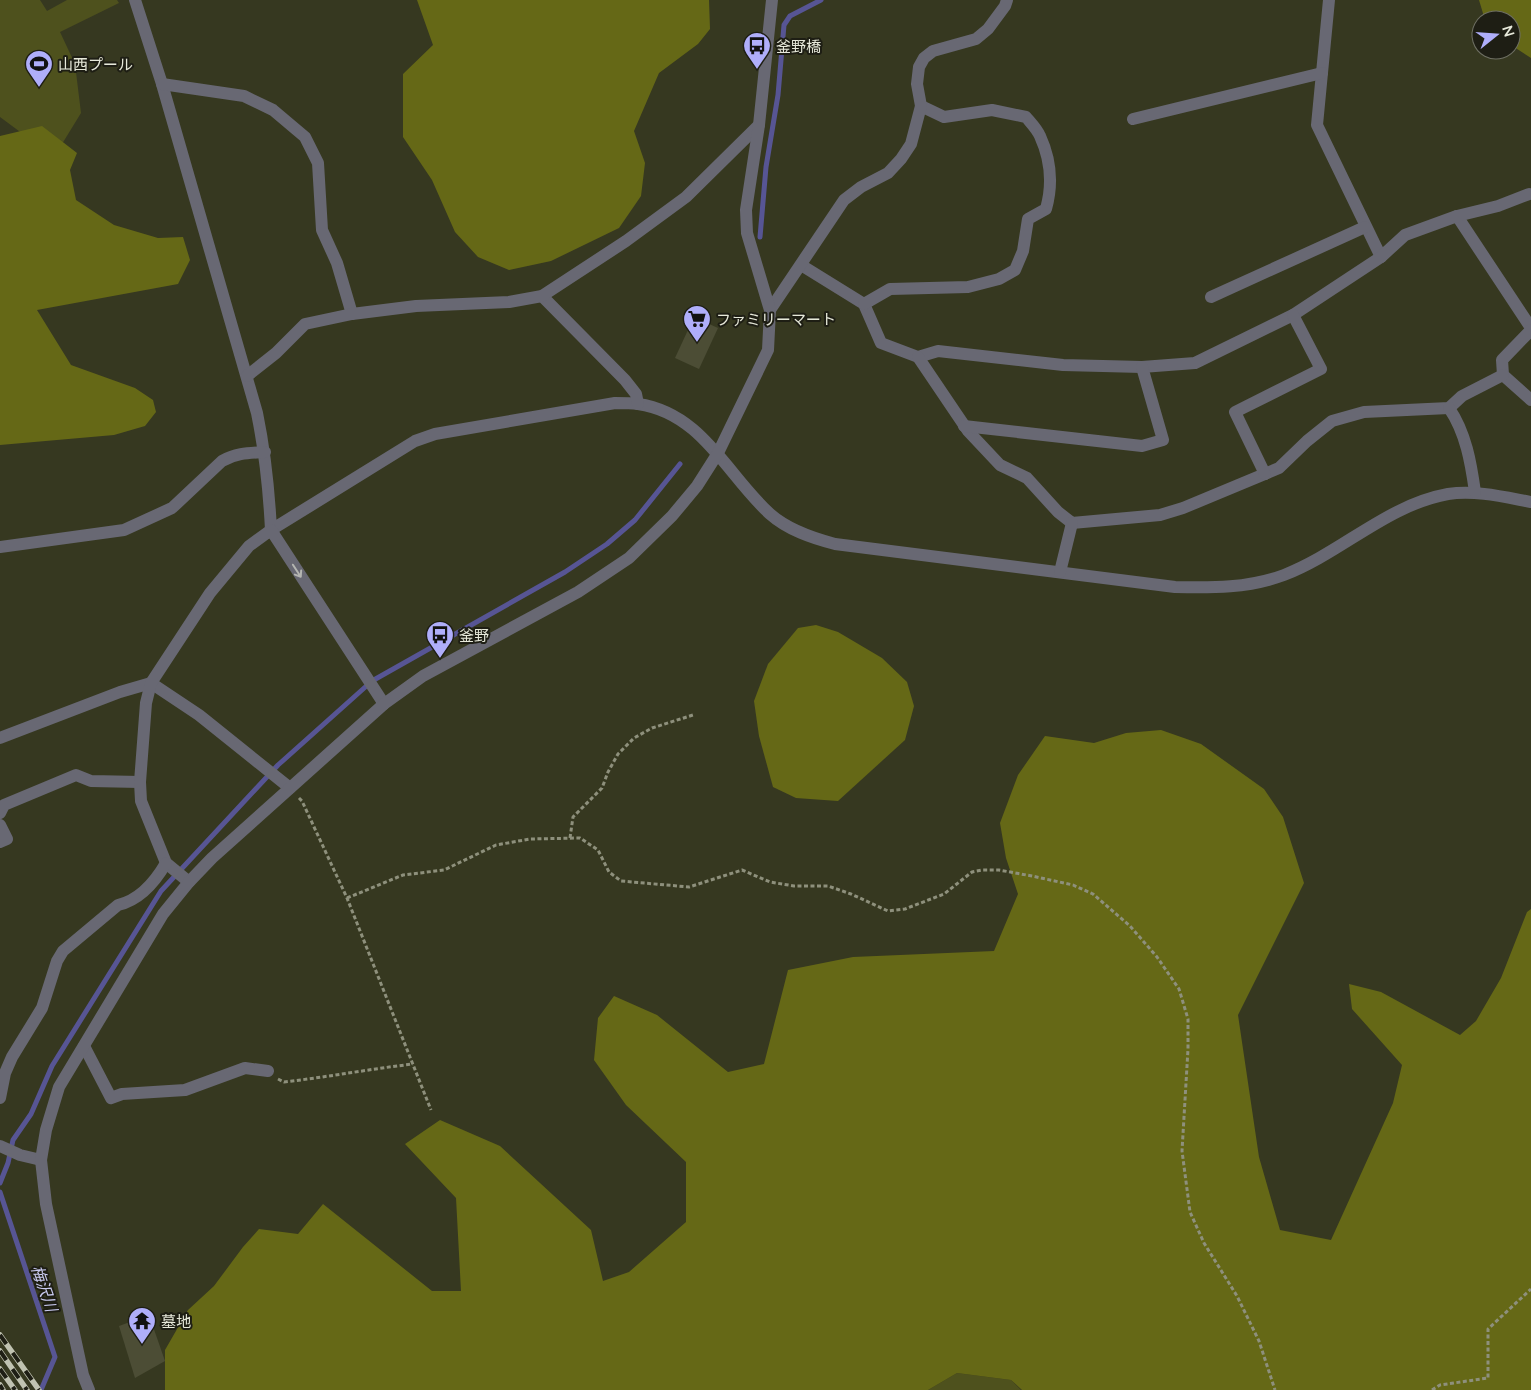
<svg xmlns="http://www.w3.org/2000/svg" width="1531" height="1390" viewBox="0 0 1531 1390" font-family="Lato,'Noto Sans JP',sans-serif">
<style>
.green{fill:#4e511d}
.forest{fill:#656816}
.lines{fill:none;stroke-linecap:round;stroke-linejoin:round}
.stream{stroke:#575594;stroke-width:5}
.building{fill:#4c4d35}
.path{stroke:#8e907c;stroke-width:3;stroke-dasharray:4 2.5;stroke-linecap:butt}
.minor{stroke:#686873;stroke-width:12}
.rail-casing{stroke:#c0c2b1;stroke-width:5.5}
.rail{stroke:#1e1e14;stroke-width:4;stroke-dasharray:11;stroke-linecap:butt}
.oneway{stroke:#b4b5b1}
.labels{text-anchor:middle;dominant-baseline:central;stroke-width:4;stroke-linejoin:round;paint-order:stroke}
.poi-label{font-size:15px;fill:#e7e9da;stroke:#1e1e14;text-anchor:start}
.water-label{font-size:16px;font-style:italic;fill:#cacbf1;stroke:#1e1e14}
</style>
<rect width="100%" height="100%" fill="#363820"/>
<g class="green">
<polygon points="0,0 40,0 47,11 67,0 117,0 119,3 60,32 75,64 81,113 54,157 0,117"/>
<polygon points="957,1373 1011,1380 1021,1390 928,1390"/>
</g>
<g class="forest">
<polygon points="417,0 709,0 710,29 698,44 659,73 634,131 645,163 641,196 619,228 551,261 509,270 478,257 455,232 432,180 403,137 403,74 433,45"/>
<polygon points="1479,0 1531,0 1531,58 1511,45 1511,20 1485,20"/>
<polygon points="42,126 77,153 70,170 76,200 114,225 158,238 183,237 190,260 178,284 37,310 71,365 135,388 153,400 156,412 145,426 114,435 0,445 0,136"/>
<polygon points="816,625 838,632 882,658 907,682 914,706 905,740 838,801 796,798 773,787 759,736 754,701 768,664 798,628"/>
<polygon points="1161,730 1201,744 1264,789 1283,817 1304,883 1238,1015 1259,1157 1280,1230 1331,1240 1393,1103 1402,1065 1352,1009 1349,984 1381,992 1460,1035 1476,1021 1501,978 1527,912 1531,909 1531,1390 1022,1390 1011,1380 957,1373 928,1390 165,1390 165,1350 188,1310 214,1286 243,1247 259,1229 298,1234 323,1204 432,1291 461,1291 456,1198 405,1144 440,1120 500,1146 591,1230 603,1281 629,1272 686,1222 686,1162 626,1105 594,1060 598,1018 614,996 657,1015 728,1072 764,1064 788,970 853,957 994,951 1018,894 1006,858 1000,823 1018,775 1045,736 1094,743 1126,733"/>
</g>
<g class="lines">
<g class="stream">
<polyline points="760,237 766,167 778,95 784,25 790,16 821,0"/>
<polyline points="0,1183 8,1163 13,1140 31,1114 52,1066 161,891 278,765 372,681 565,572 607,544 635,520 680,464"/>
<polyline points="0,1192 55,1357 41,1390"/>
</g>
</g>
<g class="building">
<polygon points="694,317 718,328 699,369 675,358"/>
<polygon points="149,1315 165,1361 135,1378 119,1326"/>
</g>
<g class="lines">
<g class="path">
<polyline points="299,798 302,801 347,898 431,1110"/>
<polyline points="570,838 573,817 602,788 608,772 618,754 634,738 652,728 693,715"/>
<polyline points="347,898 403,875 444,870 496,845 530,839 580,838 598,850 609,872 621,881 689,887 742,870 770,882 794,886 828,886 851,894 888,911 905,909 944,894 972,872 982,870 999,870 1032,876 1073,885 1093,894 1130,926 1157,957 1179,989 1188,1019 1188,1049 1182,1151 1190,1212 1204,1243 1237,1296 1259,1341 1275,1390"/>
<path d="M278,1079L284,1082C328,1077 370,1069 413,1064"/>
<polyline points="1432,1390 1440,1385 1488,1378 1488,1329 1531,1289"/>
</g>
<g class="minor">
<path d="M135,0L162,84L257,413C265,452 269,490 271,530L415,441L435,434L615,403C622,403 631,403 638,404C702,413 727,475 770,514C788,530 812,538 835,544L1175,587C1212,588 1249,588 1284,575C1341,553 1387,505 1448,494C1476,490 1504,497 1531,502"/>
<polyline points="1329,0 1317,125 1381,257"/>
<polyline points="162,84 244,96 273,110 305,137 318,163 322,230 337,263 352,314"/>
<polyline points="1133,119 1322,73"/>
<polyline points="1457,216 1531,328"/>
<polyline points="801,265 864,304 881,343 918,357 938,351 1063,365 1142,367 1195,363 1293,315 1381,257 1405,235 1457,216 1498,206 1529,194"/>
<polyline points="542,296 625,380 636,394 638,404"/>
<polyline points="1211,297 1365,227"/>
<path d="M864,304L890,289L968,287L999,279L1015,270L1023,251L1028,219L1046,209C1053,184 1051,160 1040,136C1037,129 1031,123 1026,117L992,110L944,117L921,106"/>
<polyline points="770,310 844,200 861,187 888,173 901,159 911,144 921,106 917,84 919,67 924,58 933,51 976,39 988,29 1005,6 1007,0"/>
<polyline points="1531,330 1502,360 1503,375 1531,400"/>
<polyline points="918,357 968,431 1000,465 1027,478 1058,512 1072,523 1160,515 1183,508 1279,468 1307,441 1332,421 1364,412 1449,408 1462,396 1503,375"/>
<polyline points="247,376 276,353 305,324 352,314 416,306 509,302 542,296 626,241 686,197 759,125"/>
<path d="M1449,408C1466,433 1471,463 1475,492"/>
<polyline points="964,426 1142,446 1163,440 1142,367"/>
<polyline points="1265,474 1235,412 1321,369 1293,315"/>
<path d="M0,547L124,530L172,508L222,461C236,453 249,453 265,452"/>
<polyline points="1060,572 1072,523"/>
<polyline points="0,738 120,692 151,683 199,715 290,788"/>
<polyline points="0,813 4,805 76,775 91,781 140,782"/>
<polyline points="0,825 7,839 0,842"/>
<polyline points="189,882 166,863 141,801 140,782 146,703 151,683 210,593 249,546 271,530 384,704"/>
<polyline points="84,1046 111,1098 122,1094 185,1090 245,1068 268,1071"/>
<path d="M0,1098L5,1073L12,1057L42,1008L57,961L63,951L118,905C140,900 155,882 166,863"/>
<polyline points="0,1146 20,1155 41,1160"/>
<polyline points="89,1390 83,1375 46,1204 41,1160 46,1130 59,1087 163,914 189,882 212,858 384,704 423,676 578,592 629,558 672,516 697,486 718,453 768,350 770,310 747,233 746,210 759,125 772,0"/>
</g>
<defs>
<g id="rail">
<polyline points="0,1335 39,1390"/>
<polyline points="0,1351 27,1390"/>
<polyline points="0,1369 15,1390"/>
<polyline points="0,1385 3,1390"/>
</g>
</defs>
<use href="#rail" class="rail-casing"/>
<use href="#rail" class="rail"/>
</g>
<defs><path id="oneway-shaft" d="M-6 0H5M1.5-3L5.5 0L1.5 3" fill="none" stroke-width="1.6" stroke-linecap="round" stroke-linejoin="round" transform="scale(1.25)"/></defs>
<use class="oneway" href="#oneway-shaft" transform="translate(297 571) rotate(57)"/>
<defs>
<symbol id="bus-pin" viewBox="-11 -11 22 30"><path d="M0 17L-7.5 6A9.5 9.5 0 1 1 7.5 6Z" fill="#afaefa" stroke="#1e1e14"/><path d="M-5-6H5V4H4V6H2V4H-2V6H-4V4H-5ZM-3.5-4V0h7V-4ZM-3.5 1.2v1.5H-2V1.2ZM2 1.2v1.5H3.5V1.2Z" fill="#111"/></symbol>
<symbol id="stadium-pin" viewBox="-11 -11 22 30"><path d="M0 17L-7.5 6A9.5 9.5 0 1 1 7.5 6Z" fill="#afaefa" stroke="#1e1e14"/><path d="M0-5a6.5 5 0 1 0 0 10a6.5 5 0 1 0 0-10ZM-3.5-1.8h7v3.6h-7Z" fill="#111"/></symbol>
<symbol id="supermarket-pin" viewBox="-11 -11 22 30"><path d="M0 17L-7.5 6A9.5 9.5 0 1 1 7.5 6Z" fill="#afaefa" stroke="#1e1e14"/><path d="M-6-5.5h2.5l.6 2H6L4.5 2H-2.5L-4.4-4H-6ZM-1.5 3.2a1.3 1.3 0 1 0 .1 0ZM3 3.2a1.3 1.3 0 1 0 .1 0Z" fill="#111"/></symbol>
<symbol id="temple-pin" viewBox="-11 -11 22 30"><path d="M0 17L-7.5 6A9.5 9.5 0 1 1 7.5 6Z" fill="#afaefa" stroke="#1e1e14"/><path d="M0-6L5-2H3V0L6.5 2.5H4V6H1.5V3h-3V6H-4V2.5H-6.5L-3 0V-2H-5Z" fill="#111"/></symbol>
</defs>
<g fill-rule="evenodd">
<use href="#bus-pin" x="741" y="30" width="32" height="43"/>
<use href="#stadium-pin" x="23" y="48" width="32" height="43"/>
<use href="#supermarket-pin" x="681" y="303" width="32" height="43"/>
<use href="#bus-pin" x="424" y="619" width="32" height="43"/>
<use href="#temple-pin" x="126" y="1305" width="32" height="43"/>
</g>
<g class="labels">
<g class="poi-label">
<text x="776" y="46">釜野橋</text>
<text x="58" y="64">山西プール</text>
<text x="716" y="319">ファミリーマート</text>
<text x="459" y="635">釜野</text>
<text x="161" y="1321">墓地</text>
</g>
<g class="water-label">
<text transform="translate(45 1288) rotate(71)">梅沢川</text>
</g>
</g>
<g transform="translate(1496 35) rotate(73)"><circle r="24" fill="#1e1e14" stroke="#6e6f63"/>
<path d="M0-4L9 19L0 12L-9 19Z" fill="#afaefa"/>
<text y="-8" font-size="14" font-weight="bold" text-anchor="middle" fill="#e7e9da">N</text>
</g>
</svg>
